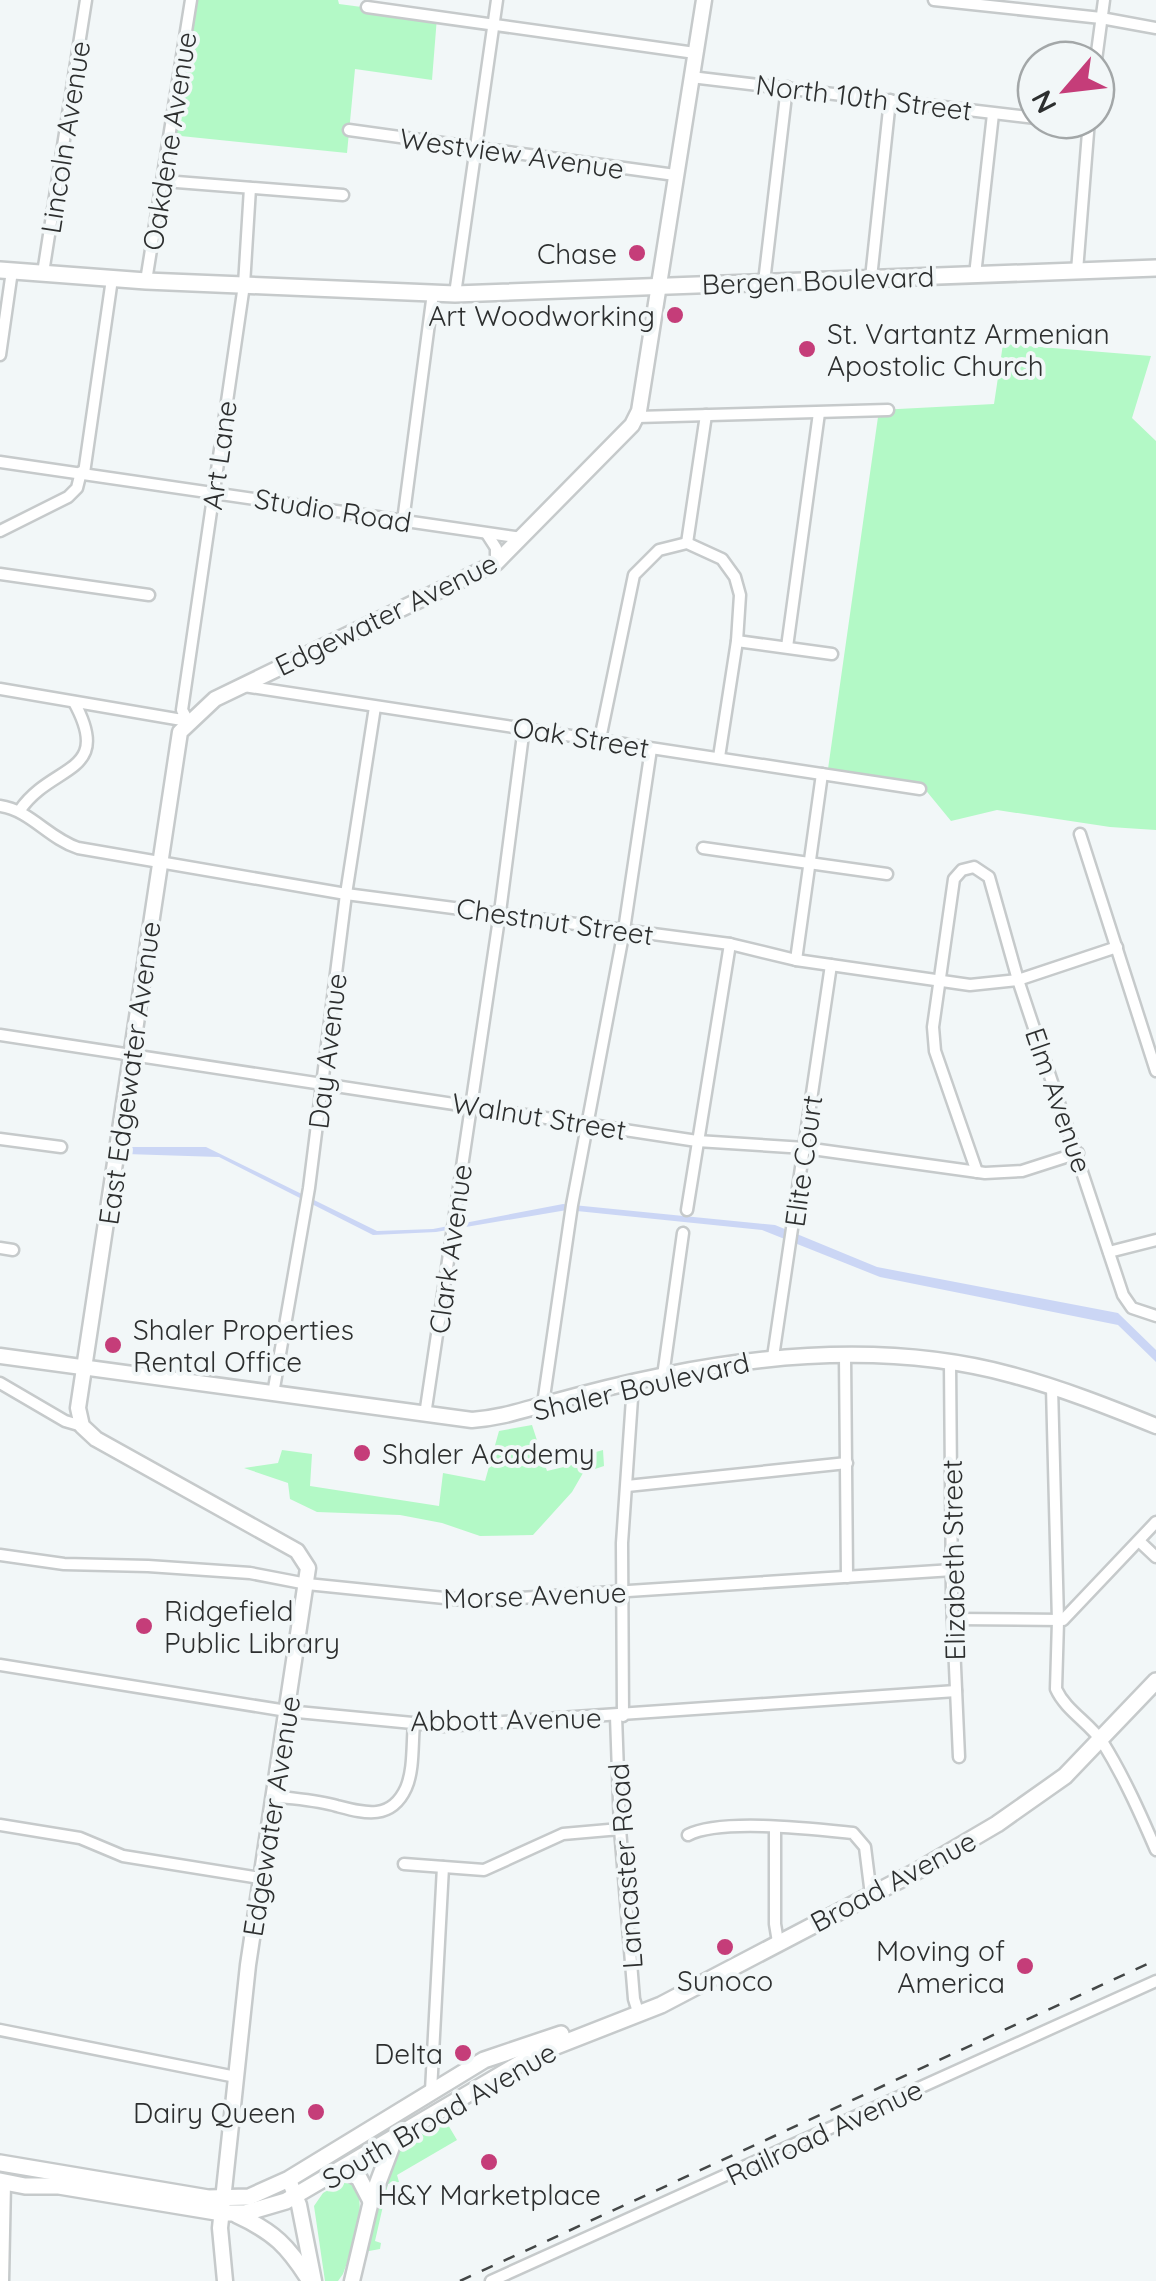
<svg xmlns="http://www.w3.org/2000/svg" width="1156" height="2281" viewBox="0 0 1156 2281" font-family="Quicksand,sans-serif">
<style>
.green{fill:#b3f9c6}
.water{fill:#cbd6f5}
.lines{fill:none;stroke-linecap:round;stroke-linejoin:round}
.street-casing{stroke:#c6cacb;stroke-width:15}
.secondary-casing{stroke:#c6cacb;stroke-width:19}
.primary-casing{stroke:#c6cacb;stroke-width:20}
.street{stroke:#fff;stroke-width:10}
.secondary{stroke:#fff;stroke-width:14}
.primary{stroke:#fff;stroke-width:15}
.rail{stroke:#444747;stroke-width:2.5;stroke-dasharray:12 12;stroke-linecap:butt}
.poi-dot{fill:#c53d79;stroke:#f2f7f8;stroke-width:4}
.labels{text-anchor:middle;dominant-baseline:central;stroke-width:8;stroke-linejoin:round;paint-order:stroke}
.street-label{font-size:28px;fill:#2d2f2f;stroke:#f2f7f8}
.poi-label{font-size:28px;fill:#2d2f2f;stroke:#f2f7f8;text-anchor:end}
</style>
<rect width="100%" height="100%" fill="#f2f7f8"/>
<g class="green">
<polygon points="191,0 338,0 339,4 437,17 432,80 355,69 347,153 171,135"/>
<polygon points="1003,344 1151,356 1132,418 1156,441 1156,830 1110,827 997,810 951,821 919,782 828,769 879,410 994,404"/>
<polygon points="532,1425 547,1471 576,1464 578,1457 603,1450 604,1466 583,1473 572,1492 533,1535 480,1536 442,1523 400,1515 317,1512 290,1499 288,1483 244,1468 278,1463 282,1450 312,1454 310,1486 439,1506 443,1473 485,1481 499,1431"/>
<polygon points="444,2118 457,2140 397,2175 399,2182 388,2184 375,2241 381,2243 380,2249 369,2251 367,2247 388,2161 399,2145"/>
<path d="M344,2181H351C371,2202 352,2250 343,2274L338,2281H325L314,2206L323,2193Z"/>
</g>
<polygon class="water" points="127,1147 206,1147 377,1231 433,1229 563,1204 775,1225 877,1267 1118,1313 1156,1350 1156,1362 1118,1325 880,1277 762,1230 567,1210 436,1232 373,1235 219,1157 126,1154"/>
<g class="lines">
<defs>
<g id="street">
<polyline points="934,0 1101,18 1156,28"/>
<polyline points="367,7 695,53"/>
<polyline points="1096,60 1104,0"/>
<polyline points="691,77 1036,118"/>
<polyline points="1051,120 1088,124"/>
<polyline points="349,130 675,175"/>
<polyline points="164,181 343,195"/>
<polyline points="1077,271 1089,120"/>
<polyline points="43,273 86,0"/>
<polyline points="975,275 993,114"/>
<polyline points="871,278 890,100"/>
<polyline points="146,281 191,0"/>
<polyline points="764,282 787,87"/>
<polyline points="455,294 497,0"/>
<polyline points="0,355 12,271"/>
<polyline points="637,417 888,410"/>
<polyline points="0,462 522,538"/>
<polyline points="84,473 112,279"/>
<polyline points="403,521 433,293"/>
<polyline points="0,531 68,497 77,488 81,472"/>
<polyline points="487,534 496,548 496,563"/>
<polyline points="687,543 706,415"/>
<polyline points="0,574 149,595"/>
<polyline points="737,641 832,654"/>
<polyline points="787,647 819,413"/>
<polyline points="244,686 920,789"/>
<polyline points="0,689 188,721 182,710 244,285 250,188"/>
<polyline points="600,739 634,575 659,550 687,543 722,559 735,577 740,595 737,641 719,757"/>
<path d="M0,806C30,810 48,838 78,848L346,894L730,944L796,960L970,985L1018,980L1117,947"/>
<path d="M20,810C52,763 114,775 74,702"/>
<polyline points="1080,834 1156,1071"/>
<polyline points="703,848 887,874"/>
<polyline points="796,960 822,774"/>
<polyline points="0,1035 697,1141 805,1148 985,1173 1022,1171 1078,1153"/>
<polyline points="0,1139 61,1147"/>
<polyline points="977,1172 935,1051 933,1027 954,879 962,870 974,867 989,877 1018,980 1123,1295 1132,1308 1156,1316"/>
<polyline points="687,1210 730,944"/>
<polyline points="0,1248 13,1250"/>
<polyline points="1109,1252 1156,1240"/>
<polyline points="845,1356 847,1577"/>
<polyline points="773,1357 831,965"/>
<polyline points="950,1363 952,1599 959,1757"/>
<polyline points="663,1376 683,1233"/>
<polyline points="0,1383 65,1421 82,1426"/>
<path d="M1052,1387L1058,1621L1056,1689C1066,1711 1090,1723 1103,1743C1124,1777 1140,1813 1156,1850"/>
<polyline points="273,1394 309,1188 346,894 375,707"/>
<polyline points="543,1404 572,1205 624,930 651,749"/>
<polyline points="425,1415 500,912 524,727"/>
<polyline points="627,1486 847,1463"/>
<polyline points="1139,1541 1156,1557"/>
<polyline points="0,1555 64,1564 148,1566 250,1573 307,1584 474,1601 953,1570"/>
<polyline points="953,1619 1063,1620 1156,1522"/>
<polyline points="0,1665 287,1711 444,1726 956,1691"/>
<polyline points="616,1716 620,1829 634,1999 639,2015"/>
<polyline points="623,1716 622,1543 633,1384"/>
<path d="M274,1796C294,1799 317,1800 337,1806C364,1813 391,1821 406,1788C414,1770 412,1743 414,1724"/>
<polyline points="0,1825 80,1838 123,1856 260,1878"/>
<polyline points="775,1827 775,1924 778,1942"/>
<path d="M688,1835C721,1818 814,1829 853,1833L865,1847L871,1895"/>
<polyline points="404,1864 484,1870 563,1834 620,1829"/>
<polyline points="0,2030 236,2077"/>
<polyline points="431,2091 443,1867"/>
<polyline points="3,2281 5,2182"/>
<polyline points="491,2281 1156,1981"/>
</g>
<g id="secondary">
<path d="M0,1356L472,1420C499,1418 520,1411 546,1404C585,1393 625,1383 665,1375C779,1352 899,1344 1012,1375C1061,1388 1109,1407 1156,1426"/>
<polyline points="291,2185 299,2205 314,2281"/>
<polyline points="225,2281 220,2228 248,1965 308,1568 297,1551 96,1439 82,1426 78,1408 180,732 215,699 496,563 632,425 639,411 704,0"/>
<polyline points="352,2281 371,2201"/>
</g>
<g id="primary">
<polyline points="0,270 146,281 455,294 1156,268"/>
<polyline points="0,2163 208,2198 249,2197 289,2179 484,2060 561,2034"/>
<polyline points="343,2169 359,2178 371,2201"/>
<polyline points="0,2181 25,2186 59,2186 222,2213 245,2213 286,2201 536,2054 661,2005 917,1871 997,1824 1065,1776 1156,1681"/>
<polyline points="371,2201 394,2140"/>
<path d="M237,2215C274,2232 288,2246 310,2281"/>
</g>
</defs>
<use href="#street" class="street-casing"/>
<use href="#secondary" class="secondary-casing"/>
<use href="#primary" class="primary-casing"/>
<use href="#street" class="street"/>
<use href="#secondary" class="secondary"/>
<use href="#primary" class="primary"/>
<polyline class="rail" points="460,2281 1156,1960"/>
</g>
<g class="poi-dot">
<circle cx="637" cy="253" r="10"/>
<circle cx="675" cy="315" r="10"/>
<circle cx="807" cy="349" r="10"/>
<circle cx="113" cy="1345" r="10"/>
<circle cx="362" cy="1453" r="10"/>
<circle cx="144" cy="1626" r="10"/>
<circle cx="725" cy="1947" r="10"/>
<circle cx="1025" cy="1966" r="10"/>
<circle cx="463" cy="2053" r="10"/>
<circle cx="316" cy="2112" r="10"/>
<circle cx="489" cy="2162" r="10"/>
</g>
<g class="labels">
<g class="street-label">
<text transform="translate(864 97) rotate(7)">North 10th Street</text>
<text transform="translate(65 137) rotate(-81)">Lincoln Avenue</text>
<text transform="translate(169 141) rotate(-81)">Oakdene Avenue</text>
<text transform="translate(512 153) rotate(8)">Westview Avenue</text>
<text transform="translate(818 280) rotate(-2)">Bergen Boulevard</text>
<text transform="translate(219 455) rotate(-82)">Art Lane</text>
<text transform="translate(333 510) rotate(9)">Studio Road</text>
<text transform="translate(386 614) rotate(-26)">Edgewater Avenue</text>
<text transform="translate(581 737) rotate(9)">Oak Street</text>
<text transform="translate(555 921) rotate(8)">Chestnut Street</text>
<text transform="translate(327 1051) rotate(-83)">Day Avenue</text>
<text transform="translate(129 1073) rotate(-82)">East Edgewater Avenue</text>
<text transform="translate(1059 1100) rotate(71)">Elm Avenue</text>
<text transform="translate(539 1116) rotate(9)">Walnut Street</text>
<text transform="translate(803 1161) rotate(-82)">Elite Court</text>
<text transform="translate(450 1249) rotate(-82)">Clark Avenue</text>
<text transform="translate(641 1386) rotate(-13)">Shaler Boulevard</text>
<text transform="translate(953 1560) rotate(-91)">Elizabeth Street</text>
<text transform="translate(535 1595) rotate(-2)">Morse Avenue</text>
<text transform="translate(506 1719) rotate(-1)">Abbott Avenue</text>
<text transform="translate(271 1816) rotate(-81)">Edgewater Avenue</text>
<text transform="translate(625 1866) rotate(-94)">Lancaster Road</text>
<text transform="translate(893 1881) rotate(-28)">Broad Avenue</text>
<text transform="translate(439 2115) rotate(-30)">South Broad Avenue</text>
<text transform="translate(824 2132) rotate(-25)">Railroad Avenue</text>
</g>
<g class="poi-label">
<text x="617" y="253">Chase</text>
<text x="655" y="315">Art Woodworking</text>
<text x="827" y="333" text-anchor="start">St. Vartantz Armenian<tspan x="827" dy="32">Apostolic Church</tspan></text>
<text x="133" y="1329" text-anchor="start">Shaler Properties<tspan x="133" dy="32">Rental Office</tspan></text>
<text x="382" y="1453" text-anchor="start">Shaler Academy</text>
<text x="164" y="1610" text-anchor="start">Ridgefield<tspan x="164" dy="32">Public Library</tspan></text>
<text x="1005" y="1950">Moving of<tspan x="1005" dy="32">America</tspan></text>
<text x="725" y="1980" text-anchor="middle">Sunoco</text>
<text x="443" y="2053">Delta</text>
<text x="296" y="2112">Dairy Queen</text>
<text x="489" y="2194" text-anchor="middle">H&amp;Y Marketplace</text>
</g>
</g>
<g transform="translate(1066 90) rotate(242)"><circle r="48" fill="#f2f7f8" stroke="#a3a7a8" stroke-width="2.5"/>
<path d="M0-8L18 38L0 25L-18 38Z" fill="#c53d79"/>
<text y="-15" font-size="28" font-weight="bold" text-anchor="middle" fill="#2d2f2f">N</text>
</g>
</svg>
